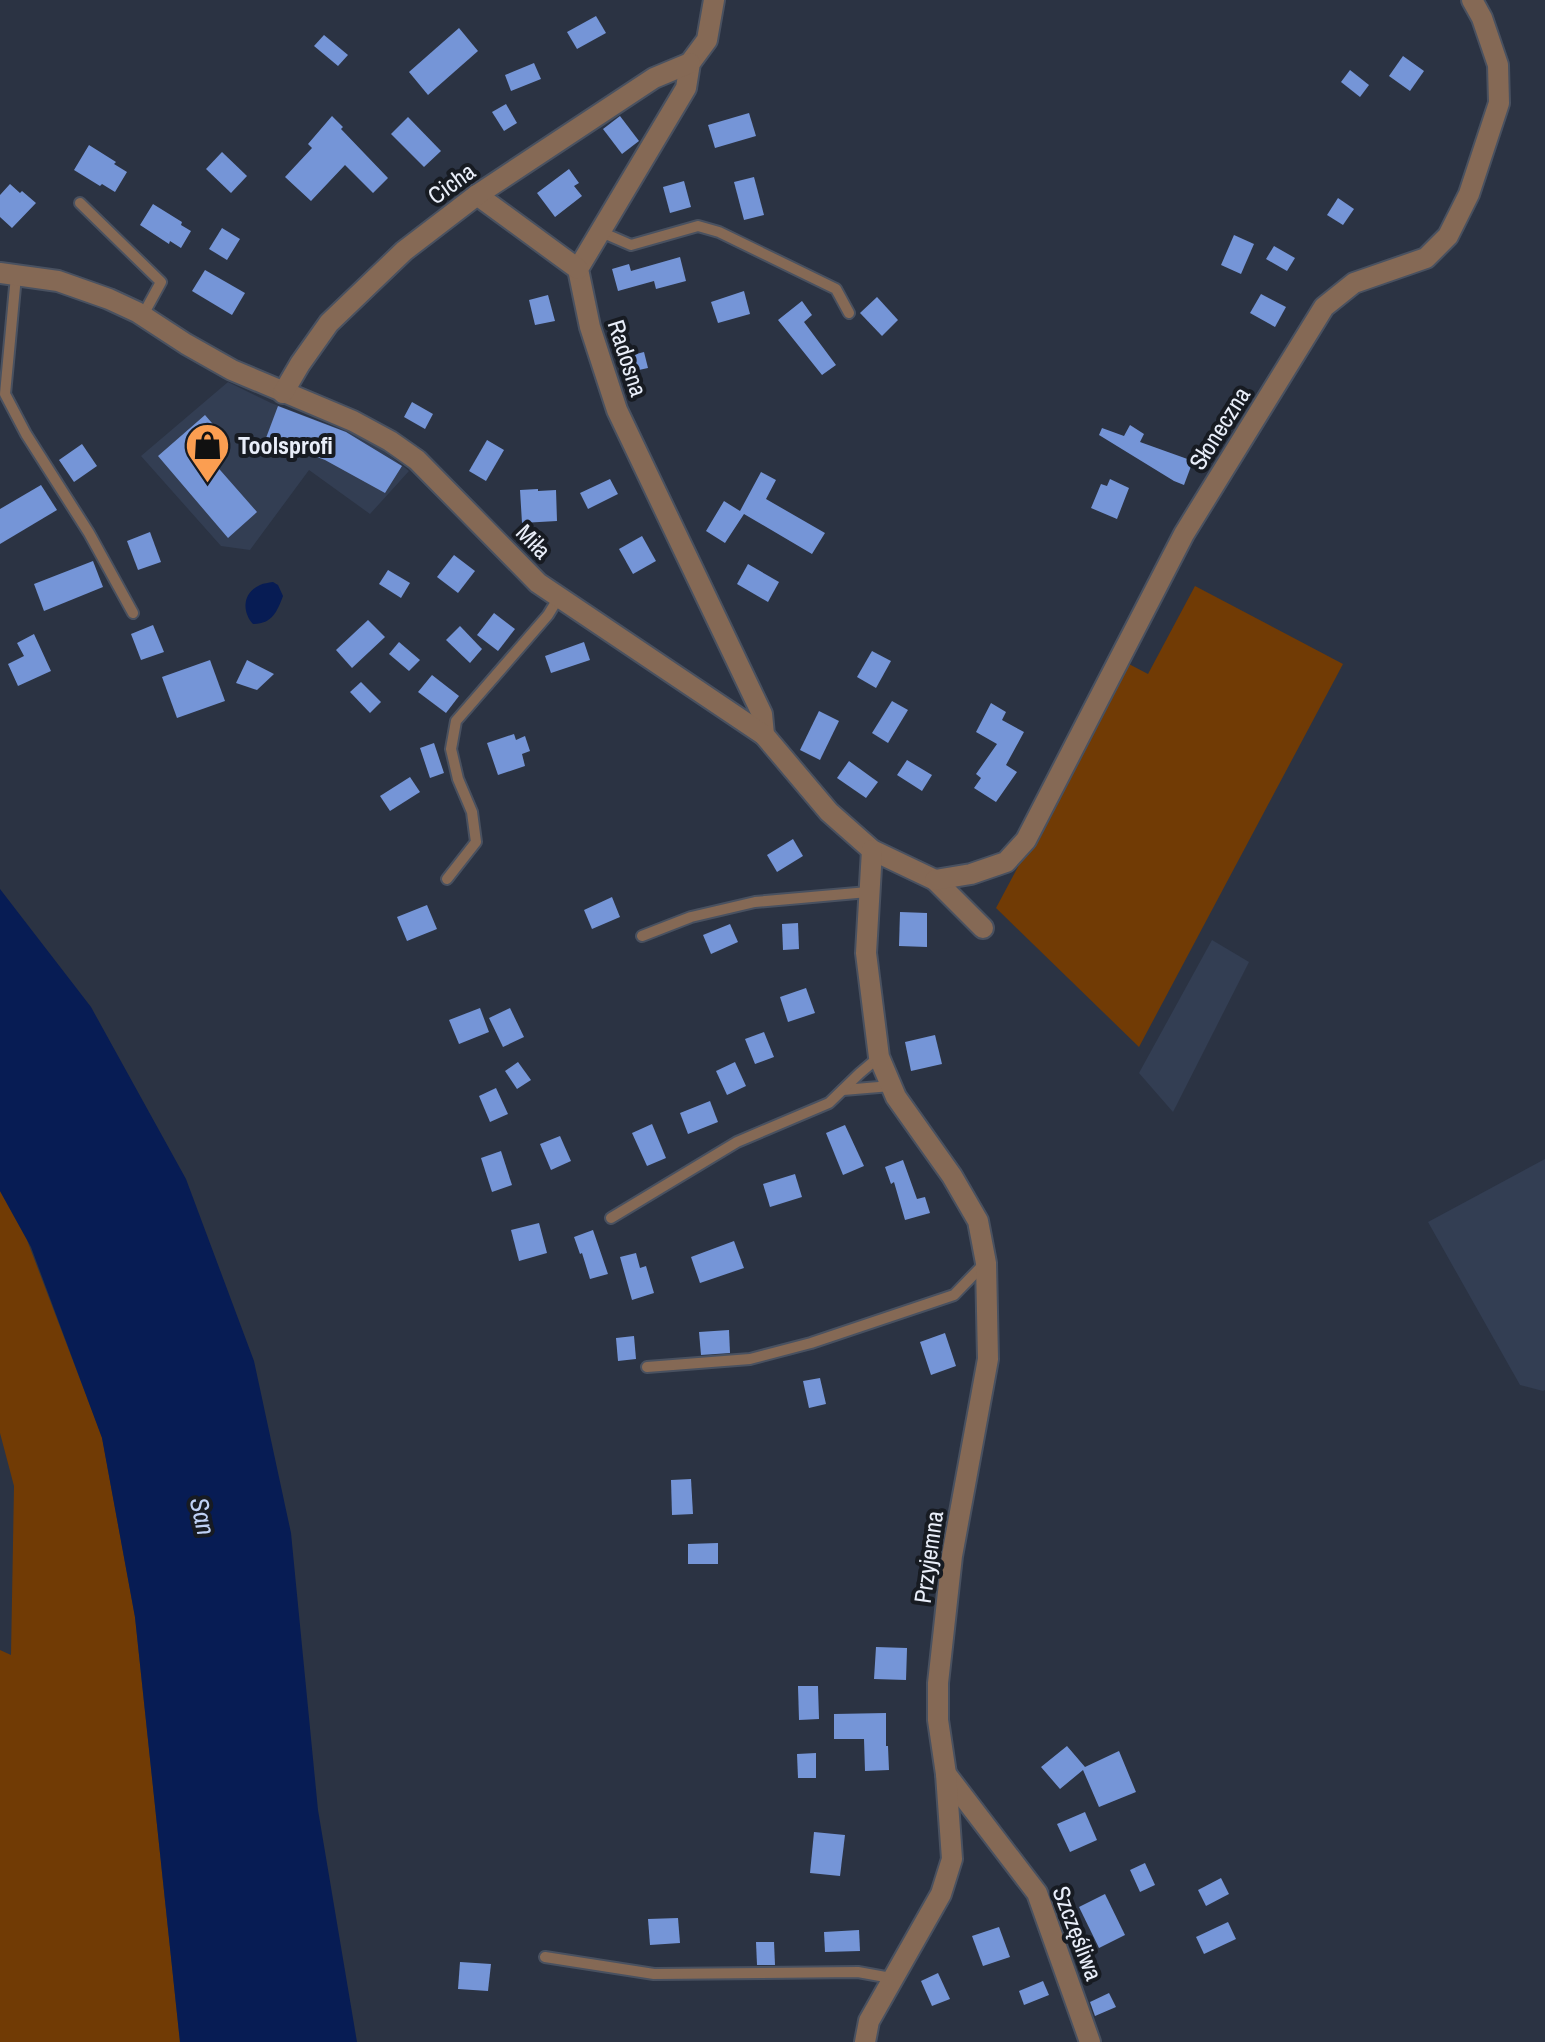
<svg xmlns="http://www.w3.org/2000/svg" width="1545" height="2042" viewBox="0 0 1545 2042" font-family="'Archivo Narrow',sans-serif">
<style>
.built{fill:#333e53}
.green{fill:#713b05}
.water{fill:#071c54}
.building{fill:#7595d7}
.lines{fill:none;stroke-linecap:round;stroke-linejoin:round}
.service-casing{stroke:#495160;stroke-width:14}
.minor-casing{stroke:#495160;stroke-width:24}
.service{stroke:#856955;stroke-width:10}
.minor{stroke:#856955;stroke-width:20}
.labels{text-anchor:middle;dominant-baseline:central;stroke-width:8;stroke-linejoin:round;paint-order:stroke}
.street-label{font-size:24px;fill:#e9eef9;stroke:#171b22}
.poi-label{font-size:24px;font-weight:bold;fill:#e9eef9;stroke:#171b22;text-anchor:start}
.water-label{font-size:26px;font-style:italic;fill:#bfd1f5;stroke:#171b22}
</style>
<rect width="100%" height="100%" fill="#2b3343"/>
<g class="built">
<polygon points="228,382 271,403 370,440 409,471 370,514 309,470 250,550 221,546 141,456"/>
<polygon points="1212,940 1249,962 1173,1112 1139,1073"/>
<polygon points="1545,1159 1545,1390 1543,1391 1520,1385 1428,1222"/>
</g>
<g class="green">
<polygon points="1195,586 1343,664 1139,1047 996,908 1127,663 1148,674"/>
<polygon points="0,1191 27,1240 102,1437 135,1617 180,2042 0,2042 0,1650 11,1655 14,1486 0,1433"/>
</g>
<g class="water">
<path d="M273,582L278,585L283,596C277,612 272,624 253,624C242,612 242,593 260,585C264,583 268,583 273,582Z"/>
<polygon points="0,889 91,1007 186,1179 254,1361 291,1533 318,1810 357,2042 180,2042 135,1617 102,1438 31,1247 0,1191"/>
</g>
<g class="building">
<polygon points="596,16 606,33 577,49 567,32"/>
<polygon points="459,28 478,51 428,95 409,72"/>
<polygon points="324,35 348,55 338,66 314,46"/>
<polygon points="1403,56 1424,71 1410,91 1389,76"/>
<polygon points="534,63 541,79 511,91 505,75"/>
<polygon points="1350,70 1369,85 1360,97 1341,82"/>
<polygon points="506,104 517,123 504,131 492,112"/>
<polygon points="749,113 756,136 715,148 708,125"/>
<polygon points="332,116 343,127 341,129 388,178 373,193 345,165 311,201 285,177 312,148 308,144"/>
<polygon points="620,116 639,141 622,154 603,129"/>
<polygon points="408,117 441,151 424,167 391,134"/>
<polygon points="89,145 116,162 114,164 127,172 115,192 102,184 100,186 74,170"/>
<polygon points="222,152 247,176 231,193 206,169"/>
<polygon points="569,169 579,183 574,186 582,196 555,217 537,193"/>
<polygon points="754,177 764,215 744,220 734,182"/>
<polygon points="684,181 691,207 670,213 663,187"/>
<polygon points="10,184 20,193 22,191 36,203 12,228 0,217 0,195"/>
<polygon points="1338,198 1354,209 1343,225 1327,215"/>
<polygon points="153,204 182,222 181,225 191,231 181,248 170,241 169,244 140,225"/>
<polygon points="222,228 240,239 227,260 209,249"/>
<polygon points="1234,235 1254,244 1241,274 1221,265"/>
<polygon points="1274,246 1295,258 1287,271 1266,259"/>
<polygon points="680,257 686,281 656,289 654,281 618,291 612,269 629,264 631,271"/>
<polygon points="205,270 245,293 232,315 192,291"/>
<polygon points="744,291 750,314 718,323 711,302"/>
<polygon points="1261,294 1286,307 1275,327 1250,313"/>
<polygon points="548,295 555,321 535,325 529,300"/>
<polygon points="877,297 898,320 882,336 860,313"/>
<polygon points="802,301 812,315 804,322 836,365 822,375 778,320"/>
<polygon points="644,352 648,368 625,373 621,358"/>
<polygon points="412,402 433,414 425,429 404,417"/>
<polygon points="278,406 346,432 402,466 385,493 325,460 266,438"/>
<polygon points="205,415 218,430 199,446 257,512 228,538 158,456"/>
<polygon points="1130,425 1144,434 1140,442 1193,461 1184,485 1174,481 1099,435 1102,428 1124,436"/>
<polygon points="487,440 504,450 486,481 469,471"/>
<polygon points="82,444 97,466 74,482 59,460"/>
<polygon points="761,472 776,480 766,499 825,533 812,554 744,514 725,543 706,531 724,501 740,511"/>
<polygon points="610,479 618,494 588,509 580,493"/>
<polygon points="1110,479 1129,488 1117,519 1091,508 1101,484 1107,486"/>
<polygon points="41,485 57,510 0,544 0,509"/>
<polygon points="538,489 538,491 556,490 557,521 522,523 520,490"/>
<polygon points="150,532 161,562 138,570 127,541"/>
<polygon points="642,536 656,561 633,574 619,549"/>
<polygon points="454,555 475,571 458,593 437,577"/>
<polygon points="93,561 103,587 44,611 34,584"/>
<polygon points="748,564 779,582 768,602 737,584"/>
<polygon points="388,570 410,583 401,598 379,584"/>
<polygon points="494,613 515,629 498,651 477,635"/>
<polygon points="368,620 385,637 352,668 336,650"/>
<polygon points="153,625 164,652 141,660 131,634"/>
<polygon points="460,626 482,649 470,663 446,640"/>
<polygon points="34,634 51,671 18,686 8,664 24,656 17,643"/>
<polygon points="399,642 420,660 409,671 389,654"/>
<polygon points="584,642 590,660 551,673 545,656"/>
<polygon points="872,651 891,661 876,688 857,677"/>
<polygon points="210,660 225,701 177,718 162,677"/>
<polygon points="247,660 274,674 257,690 236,683"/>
<polygon points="432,675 459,696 446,713 418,692"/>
<polygon points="361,682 381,702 370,713 350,692"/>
<polygon points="892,701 908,710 888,743 872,733"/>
<polygon points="991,703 1006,712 1002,720 1024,732 1006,765 1017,772 996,802 974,788 981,778 976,774 997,744 976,732"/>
<polygon points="819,711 839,721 820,760 800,750"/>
<polygon points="514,734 516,740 525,736 530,751 522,754 525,766 498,775 487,743"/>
<polygon points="434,743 444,773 430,778 420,748"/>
<polygon points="907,760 932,775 922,791 897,775"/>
<polygon points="849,761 878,782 866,798 837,778"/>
<polygon points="410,777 420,792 390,811 380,796"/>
<polygon points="793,839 803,856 777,872 767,855"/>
<polygon points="612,897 620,917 592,929 584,910"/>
<polygon points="427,905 437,929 407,941 397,917"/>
<polygon points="900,912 927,913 927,947 899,946"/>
<polygon points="798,923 799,949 783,950 782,924"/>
<polygon points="730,924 738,942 711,954 703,935"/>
<polygon points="806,988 815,1013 788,1022 780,997"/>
<polygon points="480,1008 489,1032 459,1044 449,1020"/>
<polygon points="510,1008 524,1037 503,1047 489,1018"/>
<polygon points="764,1032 774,1057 755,1064 745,1039"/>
<polygon points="935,1035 942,1064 911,1071 905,1042"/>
<polygon points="518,1062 531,1080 517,1089 505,1071"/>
<polygon points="735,1062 746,1086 727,1095 716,1071"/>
<polygon points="496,1088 508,1114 490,1122 479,1096"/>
<polygon points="710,1101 718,1122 688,1134 680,1113"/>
<polygon points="652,1124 666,1158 647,1166 632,1133"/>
<polygon points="845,1125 864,1166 843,1175 826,1133"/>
<polygon points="560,1136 571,1161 551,1170 540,1144"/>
<polygon points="501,1151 512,1185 492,1192 481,1158"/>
<polygon points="903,1160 917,1199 925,1197 930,1213 905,1220 894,1182 891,1184 885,1167"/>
<polygon points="795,1174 802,1197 770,1207 763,1184"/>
<polygon points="539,1223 547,1253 519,1261 511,1230"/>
<polygon points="593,1230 608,1274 590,1279 582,1253 580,1254 574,1237"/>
<polygon points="734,1241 744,1268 700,1283 691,1257"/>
<polygon points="636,1253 640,1268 646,1266 654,1293 632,1300 620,1257"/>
<polygon points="729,1330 730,1353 701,1355 699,1332"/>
<polygon points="945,1333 956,1366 931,1375 920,1342"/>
<polygon points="634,1336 636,1359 618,1361 616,1338"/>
<polygon points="820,1378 826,1404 809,1408 803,1381"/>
<polygon points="691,1479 693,1514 672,1515 671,1480"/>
<polygon points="718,1543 718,1564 688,1564 688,1544"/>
<polygon points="876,1647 907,1648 906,1680 874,1679"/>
<polygon points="798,1686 818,1686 819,1719 799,1720"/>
<polygon points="886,1713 886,1746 888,1746 889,1770 865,1771 864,1739 834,1739 834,1714"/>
<polygon points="1067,1746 1085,1767 1119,1751 1136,1792 1099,1807 1083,1770 1060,1789 1041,1767"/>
<polygon points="816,1753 816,1778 798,1778 797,1754"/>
<polygon points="1085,1812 1097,1840 1070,1852 1057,1824"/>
<polygon points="814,1832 845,1835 840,1876 810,1873"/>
<polygon points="1145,1863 1155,1885 1140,1892 1130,1870"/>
<polygon points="1221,1878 1229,1894 1206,1906 1198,1890"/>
<polygon points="1105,1894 1125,1935 1099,1948 1079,1907"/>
<polygon points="678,1918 680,1943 650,1945 648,1919"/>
<polygon points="1228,1922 1236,1939 1204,1954 1196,1937"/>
<polygon points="999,1927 1010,1957 983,1966 972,1936"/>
<polygon points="859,1930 860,1951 825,1952 824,1932"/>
<polygon points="756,1942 774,1942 775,1965 757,1965"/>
<polygon points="460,1962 491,1964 488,1991 458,1989"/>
<polygon points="938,1973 950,1999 932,2006 921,1981"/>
<polygon points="1043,1981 1049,1995 1024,2005 1019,1991"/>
<polygon points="1109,1993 1116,2007 1095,2016 1090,2002"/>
</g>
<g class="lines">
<defs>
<g id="service">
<polyline points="80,203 161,282 143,315"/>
<polyline points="601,232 631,245 698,226 719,232 836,289 849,313"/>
<polyline points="16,276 5,394 26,434 89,533 133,613"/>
<polyline points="447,879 476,842 472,812 458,779 451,749 456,721 548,615 559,597"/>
<polyline points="642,936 691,917 755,902 868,892"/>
<polyline points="843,1090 891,1086"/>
<polyline points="611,1218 737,1142 829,1103 860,1073 879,1057"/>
<polyline points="647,1367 750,1359 811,1343 954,1295 984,1264"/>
<polyline points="545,1957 654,1974 858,1972 891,1978"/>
</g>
<g id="minor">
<polyline points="714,0 707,40 690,63 686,88 578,269 590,327 617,410 762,714 764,735"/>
<polyline points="477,195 578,269"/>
<polyline points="0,273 58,281 109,299 137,312 186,344 232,370 353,421 390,441 417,460 538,583 764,735 829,812 872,850 935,880 983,928"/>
<polyline points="283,393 300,364 329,323 404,251 477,195 654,78 690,63"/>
<polyline points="935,880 971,874 1006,862 1026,840 1184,534 1324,307 1354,283 1426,258 1448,236 1469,194 1499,103 1498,65 1482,18 1472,0"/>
<polyline points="946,1774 1037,1893 1090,2042"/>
<polyline points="865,2042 869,2021 941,1894 952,1859 946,1774 938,1720 938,1683 952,1556 988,1359 986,1263 978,1221 952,1176 896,1097 879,1057 866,953 872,850"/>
</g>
</defs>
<use href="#service" class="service-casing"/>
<use href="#minor" class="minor-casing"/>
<use href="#service" class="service"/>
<use href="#minor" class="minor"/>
</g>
<defs>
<symbol id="shop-pin" viewBox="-11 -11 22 30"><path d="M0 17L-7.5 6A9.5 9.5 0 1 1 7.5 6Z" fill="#fb9e51" stroke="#171b22"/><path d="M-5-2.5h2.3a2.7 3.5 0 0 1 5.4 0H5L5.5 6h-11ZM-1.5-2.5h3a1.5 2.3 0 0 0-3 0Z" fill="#111"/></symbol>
</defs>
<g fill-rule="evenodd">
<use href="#shop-pin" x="182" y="420" width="51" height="69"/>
</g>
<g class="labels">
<g class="street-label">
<text transform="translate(451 183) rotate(-36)">Cicha</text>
<text transform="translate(628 358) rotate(72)">Radosna</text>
<text transform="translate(1219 428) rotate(-58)">Słoneczna</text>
<text transform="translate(534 541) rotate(46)">Miła</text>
<text transform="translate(928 1557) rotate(-82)">Przyjemna</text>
<text transform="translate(1078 1933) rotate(69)">Szczęśliwa</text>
</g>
<g class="poi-label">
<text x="238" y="445">Toolsprofi</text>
</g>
<g class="water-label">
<text transform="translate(203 1516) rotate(77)">San</text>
</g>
</g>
</svg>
